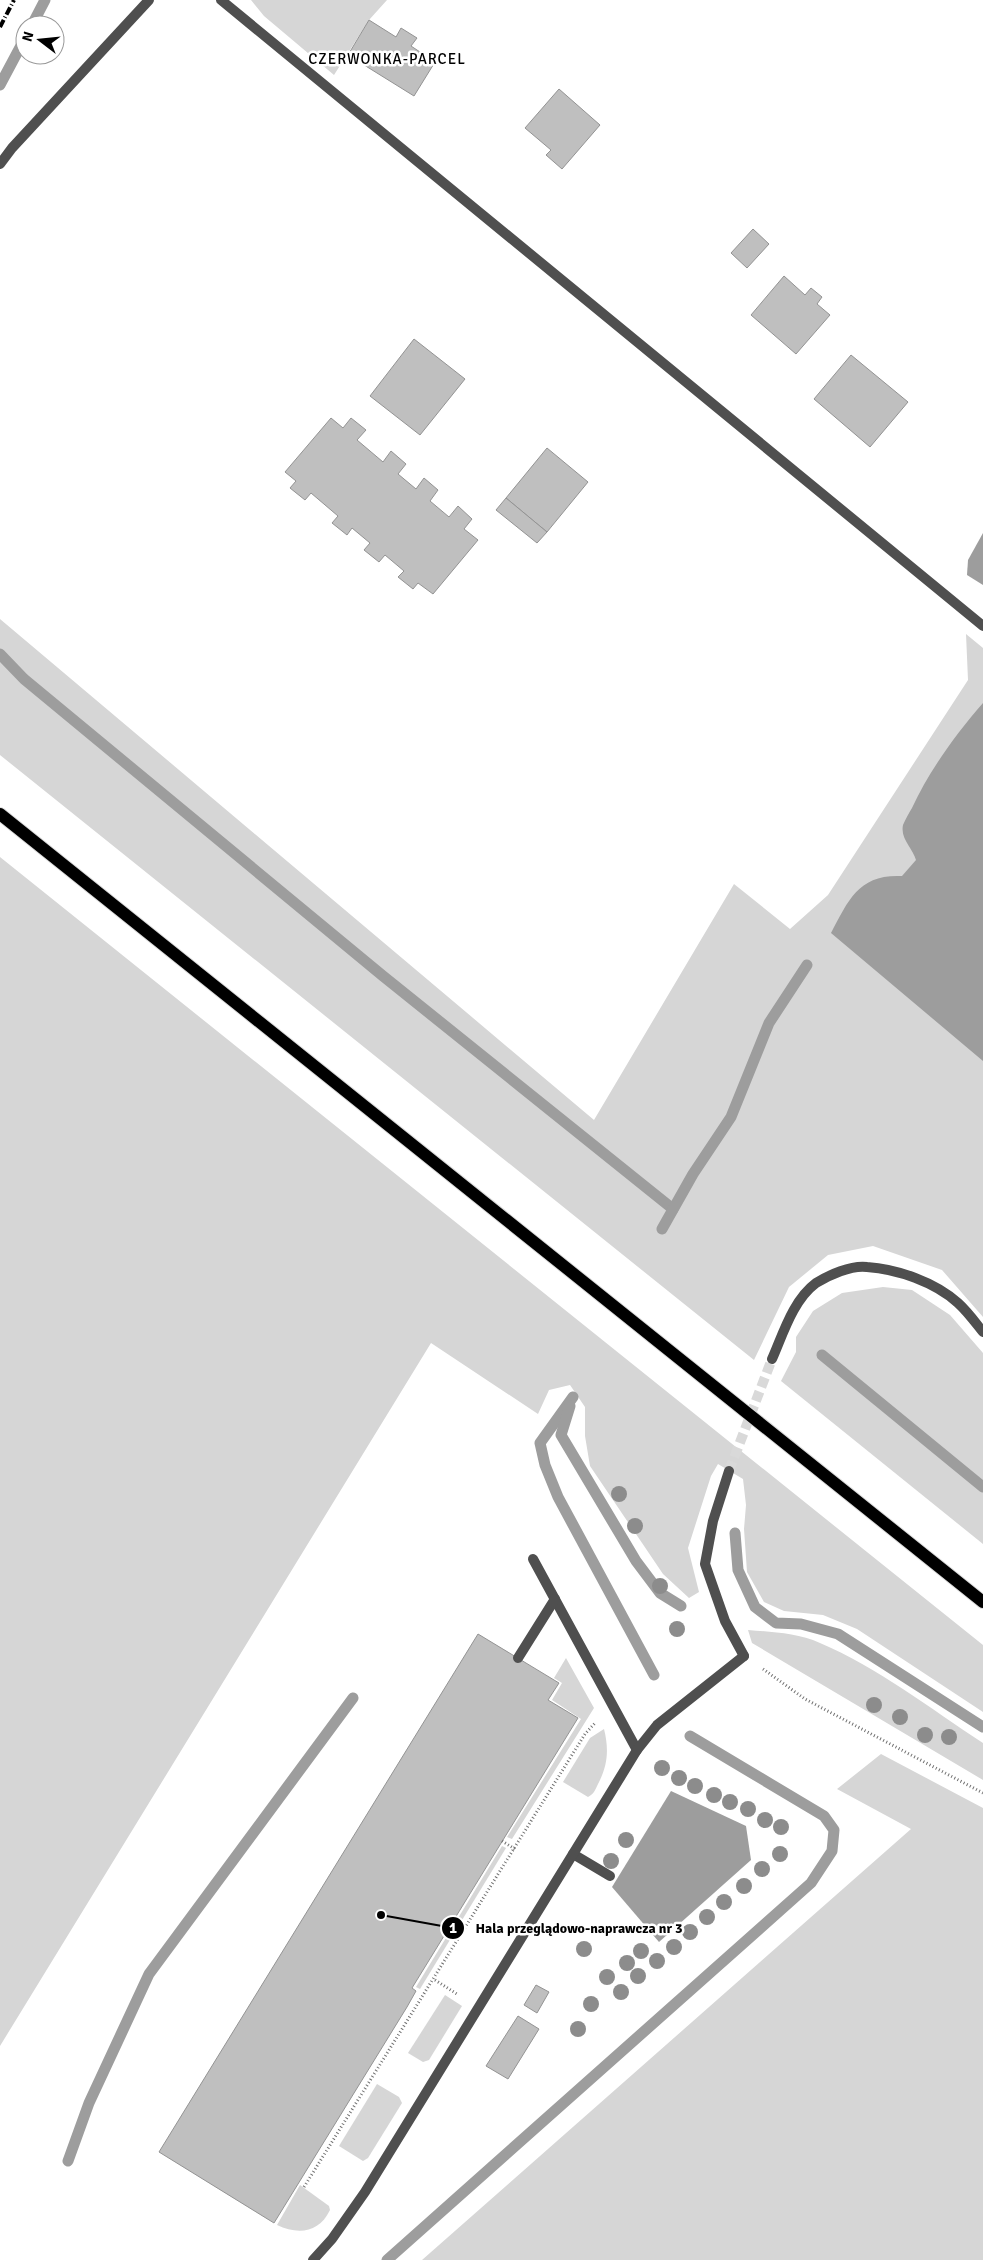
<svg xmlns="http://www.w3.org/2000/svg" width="983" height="2260" viewBox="0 0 983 2260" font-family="Signika,sans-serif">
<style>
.green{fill:#d6d6d6}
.water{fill:#9d9d9d}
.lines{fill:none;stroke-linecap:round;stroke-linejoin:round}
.stream{stroke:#9d9d9d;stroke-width:11}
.building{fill:#bfbfbf;stroke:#939393}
.minor-tunnel{stroke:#d9d9d9;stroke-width:10;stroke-dasharray:10 5;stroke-linecap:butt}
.primary-casing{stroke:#dbdbdb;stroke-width:14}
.path{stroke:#717171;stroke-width:3;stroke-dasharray:1 2.5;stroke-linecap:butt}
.service{stroke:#4f4f4f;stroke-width:10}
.minor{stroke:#4f4f4f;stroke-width:10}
.primary{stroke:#000;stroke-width:12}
.rail{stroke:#000;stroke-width:4;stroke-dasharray:8 2.5 1 2.5;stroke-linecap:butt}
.tree{fill:#8c8c8c}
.labels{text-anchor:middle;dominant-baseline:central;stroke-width:5;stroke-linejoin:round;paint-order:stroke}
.quarter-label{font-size:15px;letter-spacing:1px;fill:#000;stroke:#fff}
.leader{fill:none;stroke:#000;stroke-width:2}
.callout-dot{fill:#000;stroke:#fff;stroke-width:2}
.mark-label{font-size:15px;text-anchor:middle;font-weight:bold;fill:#fff}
.callout-label{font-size:14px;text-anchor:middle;font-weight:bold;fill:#000;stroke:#fff;stroke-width:5;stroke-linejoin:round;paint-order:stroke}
</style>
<rect width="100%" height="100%" fill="#fff"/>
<g class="green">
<polygon points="251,0 387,0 369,20 334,75 264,16"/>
<polygon points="0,619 594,1120 734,884 790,929 828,895 968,680 966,634 983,648 983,1317 942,1270 873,1246 828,1255 789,1287 754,1360 0,755"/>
<polygon points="0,857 983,1645 983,1712 857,1629 823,1615 784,1611 764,1602 747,1572 744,1529 746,1505 743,1479 718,1464 711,1476 688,1548 699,1592 689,1598 663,1574 590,1466 585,1436 585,1407 570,1385 549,1390 538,1414 431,1343 0,2046"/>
<polygon points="883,1287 912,1290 950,1315 983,1353 983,1544 781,1381 796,1352 796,1337 813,1311 842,1293"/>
<path d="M748,1630C772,1632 797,1633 820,1643C877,1667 931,1709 983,1743V1780L752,1643Z"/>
<polygon points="566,1658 594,1708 512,1839 507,1837 581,1719 552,1700 562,1683 554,1678"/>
<path d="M604,1729C609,1749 608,1765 598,1784C595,1790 594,1794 588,1797L563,1782L590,1738Z"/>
<polygon points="881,1754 983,1808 983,2260 422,2260 911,1829 837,1789"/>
<polygon points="502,1846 506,1848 420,1989 416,1987"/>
<polygon points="445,1995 462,2006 429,2060 423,2062 408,2053"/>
<polygon points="377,2084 399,2097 402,2103 368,2158 363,2161 339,2146"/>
<path d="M300,2185L329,2206L330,2210C319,2233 298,2235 277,2225Z"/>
</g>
<g class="water">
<polygon points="983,533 983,585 967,575 968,560"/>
<path d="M983,703V1061L831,933C849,899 859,874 902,876L916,860C913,848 900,839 903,825C905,820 909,813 912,808C929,771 956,734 983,703Z"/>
<polygon points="671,1791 746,1826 751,1860 659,1942 612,1887"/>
</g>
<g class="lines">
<g class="stream">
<polyline points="32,25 45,0"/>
<polyline points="0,85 25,38"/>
<polyline points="0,654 24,679 383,976 673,1209"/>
<polyline points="662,1229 693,1174 731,1117 769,1023 807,965"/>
<polyline points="822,1355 983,1487"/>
<polyline points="573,1397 540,1443 545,1465 558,1497 654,1675"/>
<polyline points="570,1406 561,1435 636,1561 660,1593 681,1606"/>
<polyline points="735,1533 738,1570 755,1607 776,1623 801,1624 838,1634 983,1727"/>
<polyline points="68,2161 89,2103 149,1974 353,1698"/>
<polyline points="387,2260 811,1883 832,1851 834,1830 824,1816 690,1736"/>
</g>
</g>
<g class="building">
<polygon points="369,20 396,37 401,28 417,38 411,46 435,62 414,96 348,55"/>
<polygon points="559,89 600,125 562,169 546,155 551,150 525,128"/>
<polygon points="753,229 769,244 747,268 731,253"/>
<polygon points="784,276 805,295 811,288 822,297 817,304 830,315 796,354 751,315"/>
<polygon points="414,339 465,379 420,435 370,396"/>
<polygon points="851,355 908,402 870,447 814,399"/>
<polygon points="331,418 343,428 351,418 366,430 357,440 383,462 391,451 406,464 398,474 416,489 424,478 438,490 430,501 449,517 458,506 472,519 464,529 478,540 433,594 418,583 413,589 398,577 404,571 385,555 379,562 364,550 370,543 352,528 347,535 332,523 338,516 311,493 305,500 290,488 296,481 285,472"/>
<polygon points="547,448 588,482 547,532 506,498"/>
<polygon points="506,498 547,532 537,543 496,510"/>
<polygon points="478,1634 559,1683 548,1700 578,1718 412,1988 416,1991 407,2007 274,2223 159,2152"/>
<polygon points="536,1985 549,1992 537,2013 524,2005"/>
<polygon points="518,2016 539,2029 508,2079 486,2066"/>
</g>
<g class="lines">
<polyline class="minor-tunnel" points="729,1471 772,1359"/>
<defs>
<polyline id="primary" points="0,814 983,1602"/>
</defs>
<use href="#primary" class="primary-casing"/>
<g class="path">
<polyline points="763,1669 805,1699 983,1793"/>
<polyline points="502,1841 515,1849"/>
<polyline points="435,1980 457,1994"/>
<polyline points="304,2187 585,1734 595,1723"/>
</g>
<g class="service">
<polyline points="533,1559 637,1750"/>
<polyline points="518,1658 555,1599"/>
<polyline points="573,1854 610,1876"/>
<polyline points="313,2260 332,2239 365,2192 637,1750 657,1725 744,1656"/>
</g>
<g class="minor">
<polyline points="221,0 983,626"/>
<polyline points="0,164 12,148 149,0"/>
<path d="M772,1359C783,1334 793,1300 816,1283C829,1275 851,1265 867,1267C897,1269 935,1282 958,1303C967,1311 975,1322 983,1332"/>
<polyline points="729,1471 713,1521 705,1564 725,1621 744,1656"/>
</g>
<use href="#primary" class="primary"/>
<polyline class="rail" points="0,27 14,0"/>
</g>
<g class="tree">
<circle cx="619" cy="1494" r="8"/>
<circle cx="635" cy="1526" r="8"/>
<circle cx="660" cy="1586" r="8"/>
<circle cx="677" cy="1629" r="8"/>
<circle cx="874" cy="1705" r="8"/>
<circle cx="900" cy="1717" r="8"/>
<circle cx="925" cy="1735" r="8"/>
<circle cx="949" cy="1737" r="8"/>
<circle cx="662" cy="1768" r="8"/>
<circle cx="679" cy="1778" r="8"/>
<circle cx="695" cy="1786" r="8"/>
<circle cx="714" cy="1795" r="8"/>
<circle cx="730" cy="1802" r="8"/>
<circle cx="748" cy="1809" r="8"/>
<circle cx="765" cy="1820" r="8"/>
<circle cx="781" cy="1827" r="8"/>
<circle cx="626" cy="1840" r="8"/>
<circle cx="780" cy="1854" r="8"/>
<circle cx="611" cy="1861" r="8"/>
<circle cx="762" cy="1869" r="8"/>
<circle cx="744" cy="1886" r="8"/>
<circle cx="724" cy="1902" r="8"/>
<circle cx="707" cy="1917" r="8"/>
<circle cx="690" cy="1932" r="8"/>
<circle cx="674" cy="1947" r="8"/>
<circle cx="584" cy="1949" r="8"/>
<circle cx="641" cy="1951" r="8"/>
<circle cx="657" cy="1961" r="8"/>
<circle cx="627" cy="1963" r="8"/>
<circle cx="638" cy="1976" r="8"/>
<circle cx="607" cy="1977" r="8"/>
<circle cx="621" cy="1992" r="8"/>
<circle cx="591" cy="2004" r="8"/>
<circle cx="578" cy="2029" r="8"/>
</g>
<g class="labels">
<g class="quarter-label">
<text x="387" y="59">CZERWONKA-PARCEL</text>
</g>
</g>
<path class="leader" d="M381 1915L453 1928"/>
<g class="callout-dot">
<circle cx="381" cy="1915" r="5"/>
<circle cx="453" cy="1928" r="12"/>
</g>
<g class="mark-label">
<text x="453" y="1933">1</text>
</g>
<g class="callout-label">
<text x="579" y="1933">Hala przeglądowo-naprawcza nr 3</text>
</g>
<g transform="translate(40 40) rotate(286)"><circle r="24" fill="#ffffff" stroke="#999999"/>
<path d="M0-4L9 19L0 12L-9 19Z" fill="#000000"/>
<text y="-8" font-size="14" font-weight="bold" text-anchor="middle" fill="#000000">N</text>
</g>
</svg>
